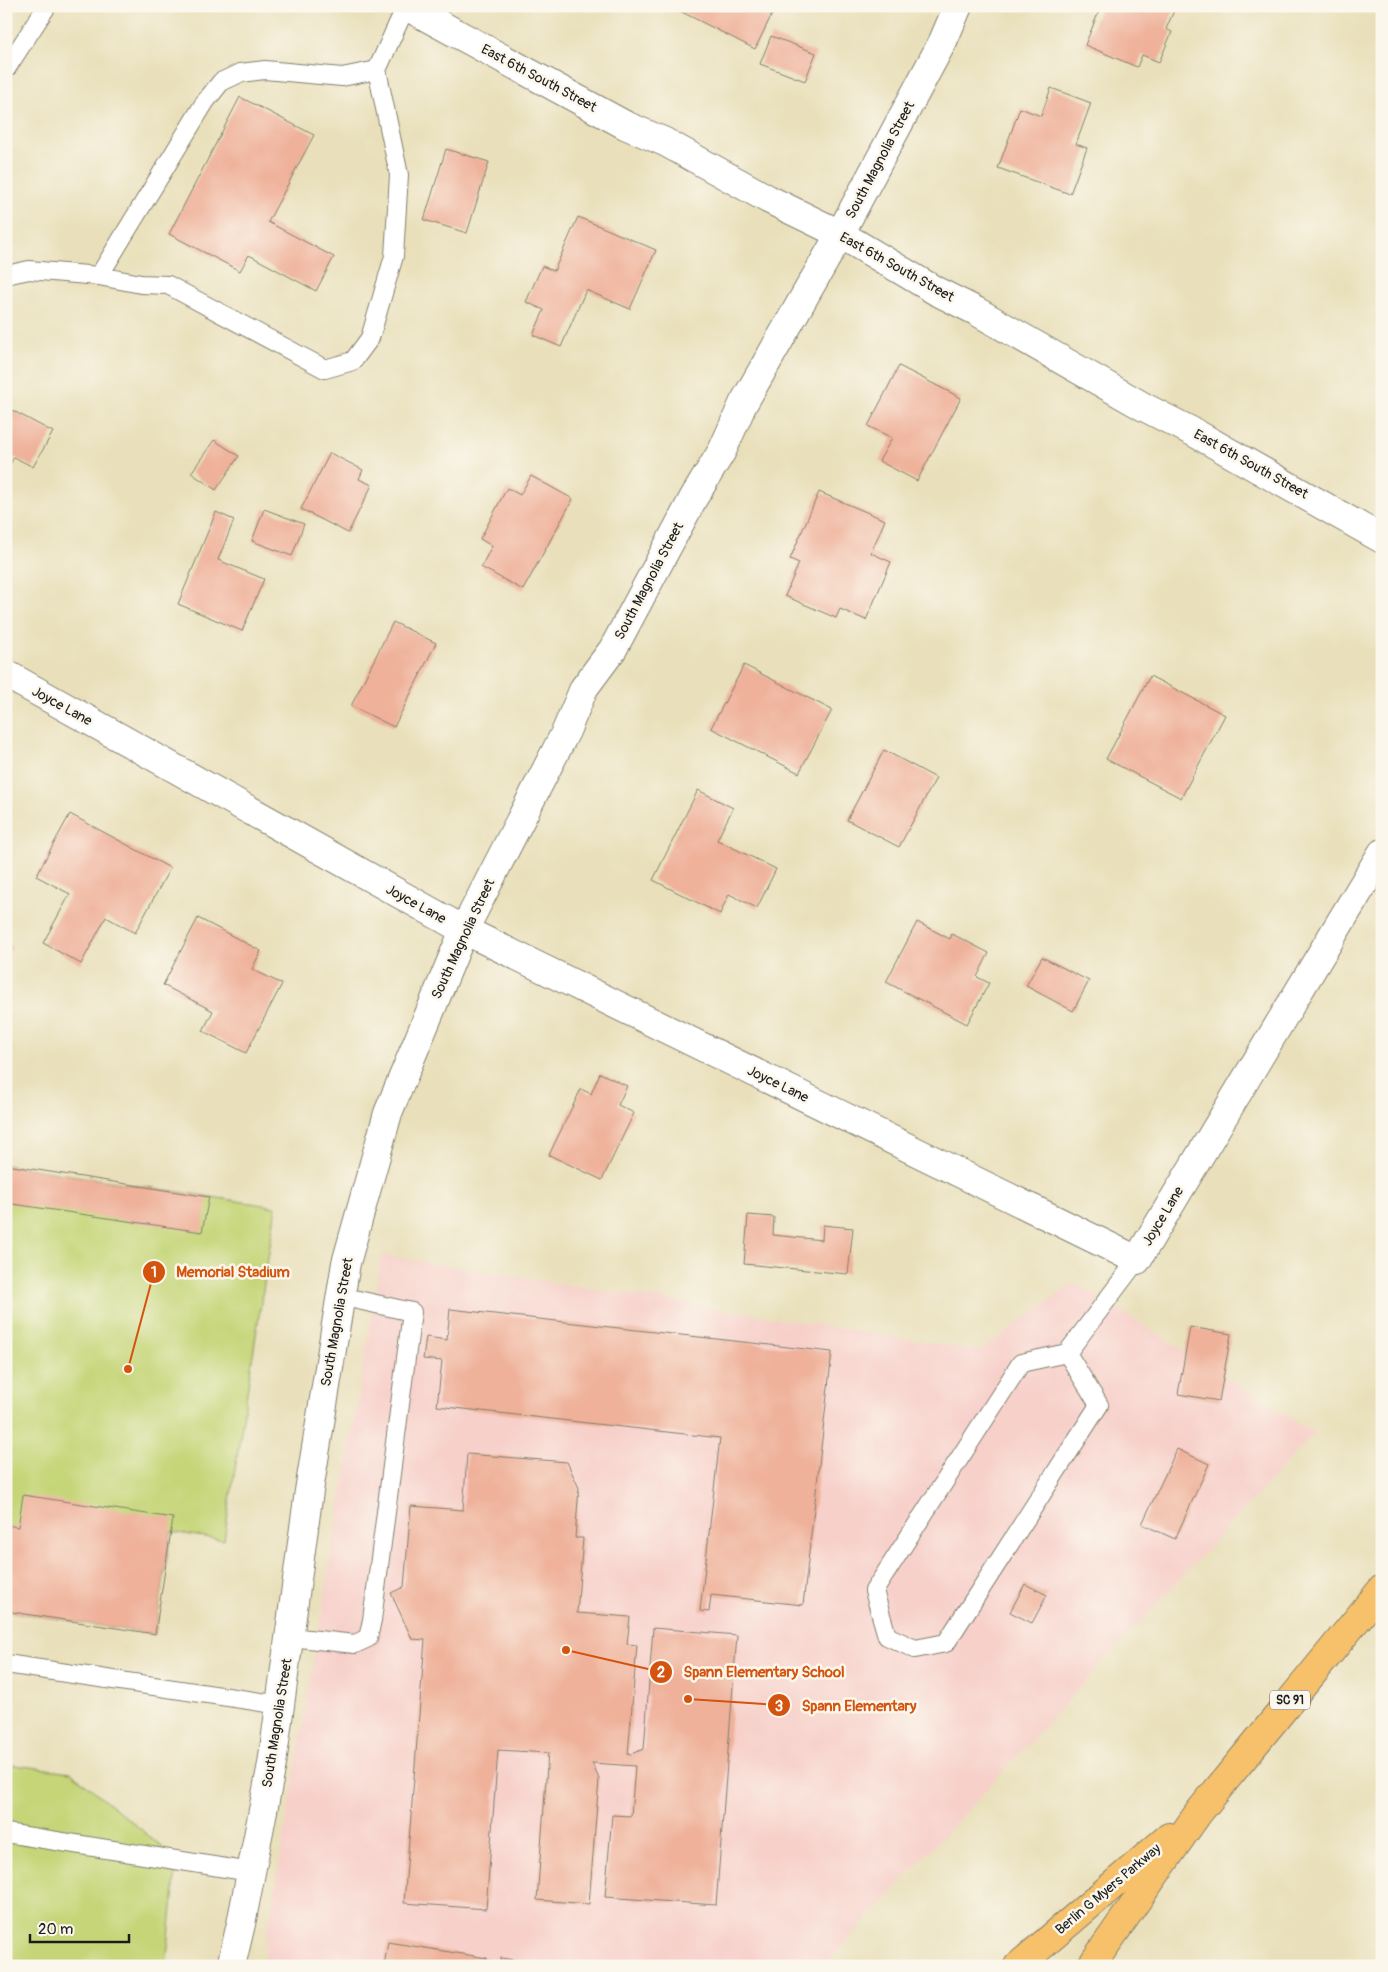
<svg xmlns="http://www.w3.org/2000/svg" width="1388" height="1972" viewBox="0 0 1388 1972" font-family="Pangolin,sans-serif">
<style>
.built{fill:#f7d0ca}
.green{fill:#c5d577;stroke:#70784a}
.building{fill:#efb19a}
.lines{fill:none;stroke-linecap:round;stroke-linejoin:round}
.service-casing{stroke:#827e6c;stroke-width:20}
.minor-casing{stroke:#827e6c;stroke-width:30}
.tertiary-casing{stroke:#827e6c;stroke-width:30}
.primary-casing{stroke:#827e6c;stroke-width:30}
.service{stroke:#fff;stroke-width:18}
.minor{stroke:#fff;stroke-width:28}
.tertiary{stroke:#fff;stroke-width:28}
.primary{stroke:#f6c16b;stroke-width:28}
.labels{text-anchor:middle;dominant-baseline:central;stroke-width:5;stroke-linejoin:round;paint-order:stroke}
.shield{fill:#fbf7ec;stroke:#5f5e5a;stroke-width:1}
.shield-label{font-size:12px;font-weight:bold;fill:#1c1c1c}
.street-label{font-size:14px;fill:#1c1c1c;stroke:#fbf7ec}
.leader{fill:none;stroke:#d4530e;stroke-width:2}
.callout-dot{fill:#d4530e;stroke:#fbf7ec;stroke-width:2}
.mark-label{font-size:15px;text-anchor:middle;font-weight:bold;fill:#fff}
.callout-label{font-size:15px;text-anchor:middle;font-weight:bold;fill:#d4530e;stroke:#fbf7ec;stroke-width:5;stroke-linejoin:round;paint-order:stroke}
</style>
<rect width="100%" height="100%" fill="#fbf7ec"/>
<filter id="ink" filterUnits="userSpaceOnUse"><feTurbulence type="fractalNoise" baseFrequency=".02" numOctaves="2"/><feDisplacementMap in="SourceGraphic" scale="10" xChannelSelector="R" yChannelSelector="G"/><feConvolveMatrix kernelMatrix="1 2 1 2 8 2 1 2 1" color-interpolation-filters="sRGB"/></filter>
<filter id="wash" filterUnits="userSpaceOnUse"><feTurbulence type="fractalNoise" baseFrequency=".0096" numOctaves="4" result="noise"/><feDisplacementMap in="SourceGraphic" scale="20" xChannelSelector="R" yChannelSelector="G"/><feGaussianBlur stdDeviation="1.12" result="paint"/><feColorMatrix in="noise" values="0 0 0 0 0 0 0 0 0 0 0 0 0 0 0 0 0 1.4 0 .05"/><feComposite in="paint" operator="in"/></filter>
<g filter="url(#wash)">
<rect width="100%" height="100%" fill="#e9e0bb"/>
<polygon class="built" points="382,1255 980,1351 1075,1282 1314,1433 824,1966 262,1966"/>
<g class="green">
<polygon points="6,1165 276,1207 224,1540 171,1532 155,1634 6,1611"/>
<polygon points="6,1764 71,1772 177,1859 166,1966 6,1966"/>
</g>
<g id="blocks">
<g class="building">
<polygon points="670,6 776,6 755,49"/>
<polygon points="1101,6 1176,6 1166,29 1172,32 1159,62 1142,55 1137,67 1085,45"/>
<polygon points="771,36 816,53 805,81 760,64"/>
<polygon points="1051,88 1091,103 1076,144 1087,148 1070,194 998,168 1020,108 1041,116"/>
<polygon points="240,97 314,135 268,222 334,257 316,291 249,255 240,271 169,234"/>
<polygon points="446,149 489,162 467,233 424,220"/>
<polygon points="578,217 656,250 630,309 586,290 561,347 533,335 544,310 526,302 542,266 554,271"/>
<polygon points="899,366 961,398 917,481 879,461 892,438 868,426"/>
<polygon points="6,407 53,432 33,467 14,457 6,471"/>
<polygon points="214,440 239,456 216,490 191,473"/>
<polygon points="330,453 363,470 359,479 372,485 348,533 301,509"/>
<polygon points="531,476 573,499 523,590 481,567 492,546 480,539 507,488 520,495"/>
<polygon points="819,492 885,520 871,553 891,562 866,620 840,609 836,618 785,596 799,563 790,559"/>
<polygon points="264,509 304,524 292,556 252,541"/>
<polygon points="216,512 234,520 218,560 264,579 242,631 178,604"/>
<polygon points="393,622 436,643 394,727 351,706"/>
<polygon points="744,665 832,710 799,773 711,728"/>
<polygon points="1150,676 1225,715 1181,798 1106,759"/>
<polygon points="884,750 936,778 899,847 847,820"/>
<polygon points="698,790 733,808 717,840 776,869 757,908 729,894 720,914 653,880"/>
<polygon points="70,814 170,868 135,933 106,917 81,964 43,943 70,894 36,876"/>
<polygon points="198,918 261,951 252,969 282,984 246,1053 203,1031 213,1011 163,985"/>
<polygon points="917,922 950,939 952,934 989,953 977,977 989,983 967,1024 886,982"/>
<polygon points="6,944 12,947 6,958"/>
<polygon points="1042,957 1089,981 1073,1011 1026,986"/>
<polygon points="600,1073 627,1086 618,1105 634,1113 602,1180 549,1155 581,1089 591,1094"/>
<polygon points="6,1165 209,1197 202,1232 6,1203"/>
<polygon points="748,1215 774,1217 773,1235 822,1240 823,1225 853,1228 848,1274 744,1264"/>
<polygon points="450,1309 832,1352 803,1605 711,1595 709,1612 700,1611 720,1438 437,1406 442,1361 423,1359 426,1337 447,1340"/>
<polygon points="1190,1327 1231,1334 1219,1401 1178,1394"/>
<polygon points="1177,1449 1209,1464 1175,1539 1142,1524"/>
<polygon points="467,1454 567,1462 579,1488 575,1538 583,1538 577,1613 630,1617 627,1644 637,1645 628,1755 644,1749 653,1628 737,1635 716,1905 605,1897 612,1815 631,1816 635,1766 592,1763 599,1779 589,1904 537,1900 548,1753 498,1750 486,1909 404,1903 425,1640 412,1639 391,1593 404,1587 411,1506 463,1510"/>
<polygon points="23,1495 173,1518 155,1634 6,1611 6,1525 18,1527"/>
<polygon points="1025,1584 1047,1595 1032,1623 1010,1612"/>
<polygon points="388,1942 487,1958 486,1966 384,1966"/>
<polygon points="501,1958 542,1965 542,1966 500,1966"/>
</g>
</g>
</g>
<g filter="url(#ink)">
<use href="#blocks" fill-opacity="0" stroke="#827e6c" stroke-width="1"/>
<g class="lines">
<defs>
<g id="service">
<polyline points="6,69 47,6"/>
<polyline points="6,275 29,270 99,276 141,284 168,285 325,369 353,361 370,338 394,256 399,175 377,70 406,6"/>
<polyline points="99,276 205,102 221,82 240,73 265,70 342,77 377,70"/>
<polyline points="1067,1353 1099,1405 946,1643 915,1649 887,1636 874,1591 1021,1363 1067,1353 1137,1260"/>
<polyline points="290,1637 355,1644 368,1638 372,1620 412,1312 340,1296"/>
<polyline points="6,1664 281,1705"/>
<polyline points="6,1833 251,1872"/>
</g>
<g id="minor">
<polyline points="6,674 464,930 1137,1260 1382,853"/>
<polyline points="231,1966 241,1924 272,1764 309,1491 346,1263 388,1113 464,930 566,731 584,688 613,649 694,497 722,451 743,404 840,234 943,41 958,6"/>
</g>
<polyline id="tertiary" points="406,6 625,125 665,142 768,199 840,234 936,291 976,311 1144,407 1195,433 1382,539"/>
<g id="primary">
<polyline points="1018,1966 1169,1837"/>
<polyline points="1091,1966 1199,1812 1382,1589"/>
</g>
</defs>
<use href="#service" class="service-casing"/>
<use href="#minor" class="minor-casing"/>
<use href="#tertiary" class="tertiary-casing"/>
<use href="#primary" class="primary-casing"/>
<use href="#service" class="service"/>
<use href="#minor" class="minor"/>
<use href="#tertiary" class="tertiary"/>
<use href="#primary" class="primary"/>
</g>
</g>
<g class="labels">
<rect class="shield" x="1270" y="1690.5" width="40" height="19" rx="4"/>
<g class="shield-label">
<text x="1290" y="1700">SC 91</text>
</g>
<g class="street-label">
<text transform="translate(539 78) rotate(28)">East 6th South Street</text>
<text transform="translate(880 160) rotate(-62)">South Magnolia Street</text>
<text transform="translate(897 267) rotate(29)">East 6th South Street</text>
<text transform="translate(1251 464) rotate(29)">East 6th South Street</text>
<text transform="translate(649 581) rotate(-62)">South Magnolia Street</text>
<text transform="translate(62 706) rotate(29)">Joyce Lane</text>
<text transform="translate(416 904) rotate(29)">Joyce Lane</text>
<text transform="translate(463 939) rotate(-65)">South Magnolia Street</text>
<text transform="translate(778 1084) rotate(26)">Joyce Lane</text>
<text transform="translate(1163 1216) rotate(-59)">Joyce Lane</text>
<text transform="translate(337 1322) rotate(-80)">South Magnolia Street</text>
<text transform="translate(277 1723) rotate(-81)">South Magnolia Street</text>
<text transform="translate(1108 1889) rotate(-40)">Berlin G Myers Parkway</text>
</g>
</g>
<path class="leader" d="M128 1369L154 1272M566 1650L661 1672M688 1699L779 1705"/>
<g class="callout-dot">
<circle cx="128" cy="1369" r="5"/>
<circle cx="566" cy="1650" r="5"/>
<circle cx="688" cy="1699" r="5"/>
<circle cx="154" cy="1272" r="12"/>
<circle cx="661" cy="1672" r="12"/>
<circle cx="779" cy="1705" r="12"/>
</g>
<g class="mark-label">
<text x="154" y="1277">1</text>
<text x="661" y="1677">2</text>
<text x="779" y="1711">3</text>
</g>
<g class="callout-label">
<text x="233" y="1277">Memorial Stadium</text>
<text x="764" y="1677">Spann Elementary School</text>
<text x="859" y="1711">Spann Elementary</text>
</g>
<rect width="1388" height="1972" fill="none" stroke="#fbf7ec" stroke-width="25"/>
<path d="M30 1934v8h99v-8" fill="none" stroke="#1c1c1c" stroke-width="2.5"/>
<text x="38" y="1934" font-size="15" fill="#1c1c1c" stroke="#fbf7ec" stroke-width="4" paint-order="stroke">20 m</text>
</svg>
